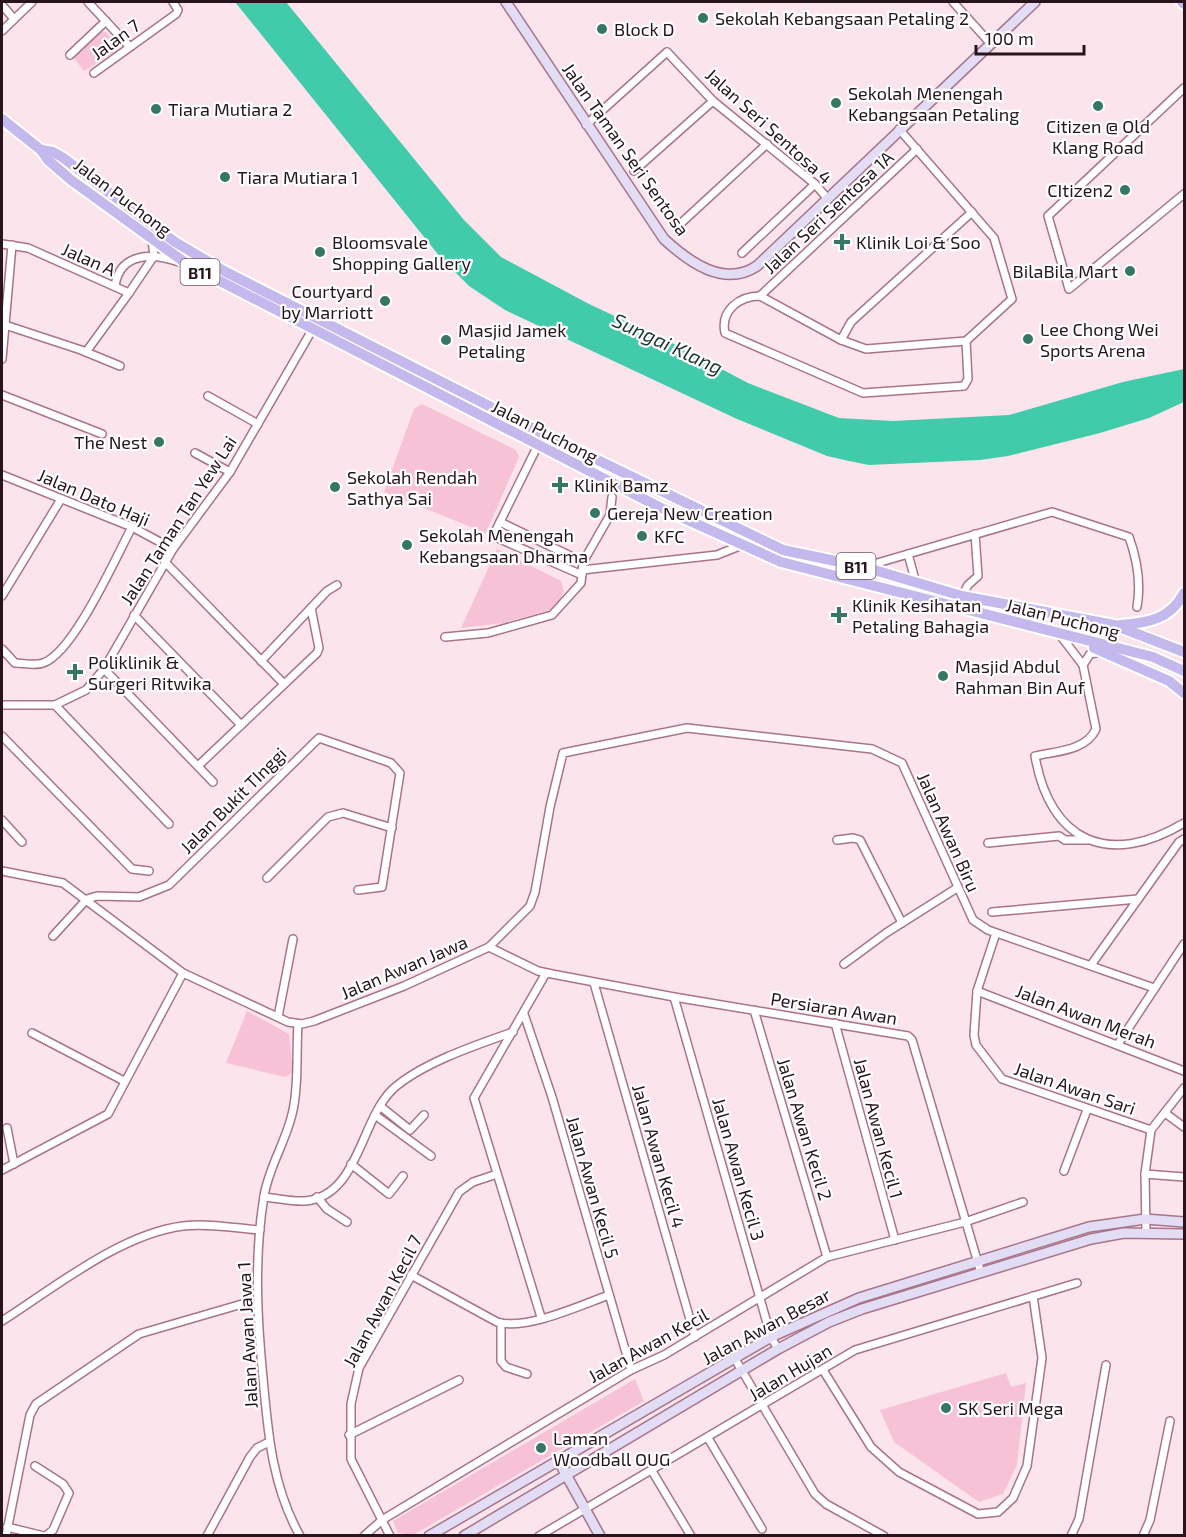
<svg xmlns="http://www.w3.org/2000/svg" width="1186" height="1537" viewBox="0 0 1186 1537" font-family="'Exo 2',sans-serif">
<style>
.green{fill:#f7c1d6}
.water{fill:#42cbaa}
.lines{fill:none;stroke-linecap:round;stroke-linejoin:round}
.street-casing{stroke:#a97489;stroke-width:10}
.secondary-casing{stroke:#a97489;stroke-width:12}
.primary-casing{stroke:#fff;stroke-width:14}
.street{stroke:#fff;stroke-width:7}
.secondary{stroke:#e2dcf5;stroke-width:9}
.primary{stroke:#c4b9ec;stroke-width:10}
.poi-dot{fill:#367665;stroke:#fff;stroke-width:2}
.labels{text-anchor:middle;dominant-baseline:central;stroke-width:4.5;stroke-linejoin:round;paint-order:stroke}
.shield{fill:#fff;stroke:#685a61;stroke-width:1.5}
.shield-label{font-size:16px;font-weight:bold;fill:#28141d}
.poi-label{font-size:18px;fill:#28141d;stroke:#fff;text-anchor:start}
.street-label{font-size:18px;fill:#28141d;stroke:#fff}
.water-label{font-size:20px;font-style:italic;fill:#1c3830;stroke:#fff}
</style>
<rect width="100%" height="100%" fill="#fce4ed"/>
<g class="green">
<polygon points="100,32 106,32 117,45 115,52 84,71 74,58"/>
<polygon points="422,404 516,450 519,457 486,533 384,492 414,409"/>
<polygon points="497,549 561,581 564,591 556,608 503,623 461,628"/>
<polygon points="247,1011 289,1034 293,1072 285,1077 226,1063"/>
<polygon points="1006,1373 1011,1387 1026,1383 1017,1465 1003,1494 979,1502 894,1442 880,1410"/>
<polygon points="635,1379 644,1401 413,1535 398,1533 393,1521"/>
</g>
<polygon class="water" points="235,2 286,2 464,220 501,257 589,304 670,342 748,383 839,418 893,421 1009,415 1123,382 1184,369 1184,402 1149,418 1100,433 1008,456 980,460 869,465 849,461 827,456 737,419 505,310 469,286 441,258"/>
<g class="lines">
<defs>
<g id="street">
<polyline points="88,2 130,47"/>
<polyline points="953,2 990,43"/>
<polyline points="2,5 14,19"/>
<polyline points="2,31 32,2"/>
<polyline points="70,55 106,21"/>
<polyline points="94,73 176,14 178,10 173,2"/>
<polyline points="1184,88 1048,216 1069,289 1184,194"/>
<polyline points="586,125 667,52 713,101 815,184 827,198"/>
<polyline points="634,171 713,101"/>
<polyline points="679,225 767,144"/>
<polyline points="2,244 28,248 129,293 86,352"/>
<polyline points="742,253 815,184"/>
<path d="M115,286C120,252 152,253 179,262"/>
<polyline points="129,293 154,256 152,240"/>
<polyline points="760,296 841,340 866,349 966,341 1012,299 994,238 899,129"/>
<path d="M760,296C740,296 720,310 725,333L863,393L964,386L968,379L966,341"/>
<polyline points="760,296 917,149"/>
<polyline points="2,324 81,350 120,366"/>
<polyline points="841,340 851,322 972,212"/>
<polyline points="2,359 12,245"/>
<polyline points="2,395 102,434"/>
<polyline points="208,396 258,424"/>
<polyline points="539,443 493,536 582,575"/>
<polyline points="195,453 230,472"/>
<polyline points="2,475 132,527 173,549"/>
<polyline points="500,522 583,562"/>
<polyline points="908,554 916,583"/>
<polyline points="165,562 284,684"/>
<path d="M867,566L1052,512L1129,537C1137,559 1141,584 1137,607"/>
<polyline points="582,570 717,555 742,545"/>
<polyline points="2,596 61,499"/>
<polyline points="962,596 968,585 978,576 975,534"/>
<polyline points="134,615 241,725"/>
<path d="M1060,635L1083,665L1096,729C1086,751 1056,751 1035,756C1050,842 1109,868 1184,823"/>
<polyline points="445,637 488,633 552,615 581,583 583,562 610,515 612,497"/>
<path d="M2,649L15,663C23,663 35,666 43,663C73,654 116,557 132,527"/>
<polyline points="261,661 327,591 337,585"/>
<polyline points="1083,665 1090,654 1101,652"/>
<polyline points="104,669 213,782"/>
<polyline points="2,705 55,705 86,690 104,669 173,549 230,472 315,325"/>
<polyline points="55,705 169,824"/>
<polyline points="2,736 132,869 149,871"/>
<polyline points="198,766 317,653 319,648 311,608"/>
<polyline points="2,820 22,842"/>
<polyline points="837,840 853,838 860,840 902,923"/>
<polyline points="988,843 1059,836 1065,840 1088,840"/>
<polyline points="2,871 63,883 183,973 288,1022 302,1024 314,1021 404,986 489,947 530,906 535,892 550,807 563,753 687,728 872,749 902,763 973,920 988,930 1154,988"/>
<polyline points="267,878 328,817 343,813 392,828"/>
<polyline points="992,912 1138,899"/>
<polyline points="996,933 977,991 974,1035 976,1045 1002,1079 1151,1130"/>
<polyline points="53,936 87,899 97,896 139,897 169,885 319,738 391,763 400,773 382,887 358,890"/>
<polyline points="489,947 538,971 552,974 674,997 908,1036 912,1040 981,1273"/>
<polyline points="844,964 886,933 957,888"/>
<polyline points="1091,965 1179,842 1184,839"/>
<polyline points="594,983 695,1337"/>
<polyline points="977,991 1184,1071"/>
<polyline points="674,997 771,1337 778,1349"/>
<polyline points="754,1010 827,1257"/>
<polyline points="524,1014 552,1097 631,1370"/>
<polyline points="278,1017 293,939"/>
<polyline points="835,1023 895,1240"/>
<path d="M298,1024C296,1052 299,1083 293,1110C287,1140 269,1166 264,1196C254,1257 257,1317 263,1378C268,1433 272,1486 300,1536"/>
<polyline points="32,1033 124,1081"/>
<polyline points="1118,1044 1184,944"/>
<polyline points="380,1106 410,1130 424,1115"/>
<polyline points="1165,1113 1184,1127"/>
<polyline points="375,1115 431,1156"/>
<polyline points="7,1128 14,1164"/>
<polyline points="351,1164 389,1194 403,1176"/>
<polyline points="2,1170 108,1114 183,973"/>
<polyline points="1064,1171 1087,1110"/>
<polyline points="1145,1174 1184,1177"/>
<path d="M264,1197C277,1198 292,1202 305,1201C359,1196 360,1120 393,1089C422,1063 476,1045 513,1032"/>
<polyline points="317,1197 327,1209 347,1222"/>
<polyline points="1146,1232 1145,1174 1151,1130 1184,1088"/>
<path d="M411,1275L497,1322C525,1331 581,1305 609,1295"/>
<polyline points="541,1317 474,1098 546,973"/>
<path d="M2,1321C54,1288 120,1234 183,1226C208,1223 235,1228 260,1230"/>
<polyline points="501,1323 501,1361 506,1367 527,1374"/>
<polyline points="735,1359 815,1494 826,1504 884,1536"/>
<polyline points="823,1370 871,1447 899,1472 978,1514 998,1512 1013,1498 1027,1466 1042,1358 1033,1296"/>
<polyline points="349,1435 459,1380"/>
<polyline points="708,1438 762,1529"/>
<polyline points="35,1466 63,1484 69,1493 53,1530 46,1536"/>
<polyline points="652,1471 691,1536"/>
<polyline points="7,1527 44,1536"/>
<polyline points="6,1536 30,1415 36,1404 139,1334 242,1304 257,1304"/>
<polyline points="207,1536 250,1457 257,1448 269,1442"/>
<polyline points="364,1536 382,1520 631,1370 664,1355 827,1257 965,1222 1023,1202"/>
<polyline points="390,1536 351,1459 351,1404 359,1368 459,1192 473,1182 497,1174"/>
<polyline points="539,1536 855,1350 1077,1283"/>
<polyline points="1071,1536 1079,1519 1106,1365"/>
<polyline points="1143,1536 1150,1520 1170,1421"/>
</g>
<g id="secondary">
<path d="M506,2L664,239C689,262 724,288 757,266L1035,2"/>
<polyline points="558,1460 600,1536"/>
<polyline points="429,1536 771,1337 859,1298 1089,1227 1145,1219 1184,1222"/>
<polyline points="464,1536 778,1349 829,1322 862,1309 1091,1239 1124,1233 1184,1234"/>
</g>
<g id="primary">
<polyline points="1182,2 1184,4"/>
<polyline points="2,119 41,150 48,160 71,180 187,264 661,508 781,562 1153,657 1184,671"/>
<polyline points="41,150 53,152 62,157 175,242 224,271 544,434 783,550 864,567 962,596 1114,625 1184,652"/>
<path d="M1120,625C1148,623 1171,619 1184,593"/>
<polyline points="1094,648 1169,681 1184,693"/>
</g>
</defs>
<use href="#street" class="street-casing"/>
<use href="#secondary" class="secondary-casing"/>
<use href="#primary" class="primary-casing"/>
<use href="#street" class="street"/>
<use href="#secondary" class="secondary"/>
<use href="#primary" class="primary"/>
</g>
<g class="poi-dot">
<circle cx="703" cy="18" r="6"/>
<circle cx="602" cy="29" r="6"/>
<circle cx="836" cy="103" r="6"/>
<circle cx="1098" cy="106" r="6"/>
<circle cx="156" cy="109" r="6"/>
<circle cx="225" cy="177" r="6"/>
<circle cx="1125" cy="190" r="6"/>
<path d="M839 233h6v6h6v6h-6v6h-6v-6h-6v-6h6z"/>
<circle cx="320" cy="252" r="6"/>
<circle cx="1130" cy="271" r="6"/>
<circle cx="385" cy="301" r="6"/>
<circle cx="1028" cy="339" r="6"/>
<circle cx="446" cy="340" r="6"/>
<circle cx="159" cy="442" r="6"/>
<path d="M557 476h6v6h6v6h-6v6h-6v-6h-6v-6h6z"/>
<circle cx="335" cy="487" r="6"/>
<circle cx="595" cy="513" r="6"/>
<circle cx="642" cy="536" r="6"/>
<circle cx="407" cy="545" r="6"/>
<path d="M836 606h6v6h6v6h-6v6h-6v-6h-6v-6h6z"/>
<path d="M72 663h6v6h6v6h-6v6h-6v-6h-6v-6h6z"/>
<circle cx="943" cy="676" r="6"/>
<circle cx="946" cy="1408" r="6"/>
<circle cx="541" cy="1448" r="6"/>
</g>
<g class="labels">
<g class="shield">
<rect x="180.5" y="259" width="39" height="26" rx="4.5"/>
<rect x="836.5" y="553" width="39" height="26" rx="4.5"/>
</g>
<g class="shield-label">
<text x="200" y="272">B11</text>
<text x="856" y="566">B11</text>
</g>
<g class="poi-label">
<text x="715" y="18">Sekolah Kebangsaan Petaling 2</text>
<text x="614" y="29">Block D</text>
<text x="848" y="93">Sekolah Menengah<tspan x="848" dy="21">Kebangsaan Petaling</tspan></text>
<text x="168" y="109">Tiara Mutiara 2</text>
<text x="1098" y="126" text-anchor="middle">Citizen @ Old<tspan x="1098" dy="21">Klang Road</tspan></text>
<text x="237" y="177">Tiara Mutiara 1</text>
<text x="1113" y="190" text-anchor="end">CItizen2</text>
<text x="332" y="242">Bloomsvale<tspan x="332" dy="21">Shopping Gallery</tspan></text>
<text x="856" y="242">Klinik Loi &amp; Soo</text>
<text x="1118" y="271" text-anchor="end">BilaBila Mart</text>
<text x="373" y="291" text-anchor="end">Courtyard<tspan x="373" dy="21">by Marriott</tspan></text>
<text x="1040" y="329">Lee Chong Wei<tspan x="1040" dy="21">Sports Arena</tspan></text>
<text x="458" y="330">Masjid Jamek<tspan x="458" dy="21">Petaling</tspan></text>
<text x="147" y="442" text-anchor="end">The Nest</text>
<text x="347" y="477">Sekolah Rendah<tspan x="347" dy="21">Sathya Sai</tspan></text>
<text x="574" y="485">Klinik Bamz</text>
<text x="607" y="513">Gereja New Creation</text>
<text x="419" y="535">Sekolah Menengah<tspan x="419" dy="21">Kebangsaan Dharma</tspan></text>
<text x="654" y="536">KFC</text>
<text x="852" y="605">Klinik Kesihatan<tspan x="852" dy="21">Petaling Bahagia</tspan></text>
<text x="88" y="662">Poliklinik &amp;<tspan x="88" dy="21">Surgeri Ritwika</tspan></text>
<text x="955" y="666">Masjid Abdul<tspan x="955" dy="21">Rahman Bin Auf</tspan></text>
<text x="958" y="1408">SK Seri Mega</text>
<text x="553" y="1438">Laman<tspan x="553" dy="21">Woodball OUG</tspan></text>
</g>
<g class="street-label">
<text transform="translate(115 39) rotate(-36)">Jalan 7</text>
<text transform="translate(769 126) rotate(42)">Jalan Seri Sentosa 4</text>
<text transform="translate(626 149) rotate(55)">Jalan Taman Seri Sentosa</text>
<text transform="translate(123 197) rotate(37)">Jalan Puchong</text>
<text transform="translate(828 212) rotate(-43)">Jalan Seri Sentosa 1A</text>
<text transform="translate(89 259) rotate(24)">Jalan A</text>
<text transform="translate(545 431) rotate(27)">Jalan Puchong</text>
<text transform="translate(94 497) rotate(23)">Jalan Dato Haji</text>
<text transform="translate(178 520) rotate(-57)">Jalan Taman Tan Yew Lai</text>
<text transform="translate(1063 618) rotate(14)">Jalan Puchong</text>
<text transform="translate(233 800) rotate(-45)">Jalan Bukit TInggi</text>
<text transform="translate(949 832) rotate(66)">Jalan Awan Biru</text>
<text transform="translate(404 967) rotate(-23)">Jalan Awan Jawa</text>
<text transform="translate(834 1008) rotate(9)">Persiaran Awan</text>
<text transform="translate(1086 1016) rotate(21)">Jalan Awan Merah</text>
<text transform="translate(1075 1088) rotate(19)">Jalan Awan Sari</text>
<text transform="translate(879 1128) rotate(75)">Jalan Awan Kecil 1</text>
<text transform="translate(805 1129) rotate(73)">Jalan Awan Kecil 2</text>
<text transform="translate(659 1156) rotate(74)">Jalan Awan Kecil 4</text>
<text transform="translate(739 1169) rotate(74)">Jalan Awan Kecil 3</text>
<text transform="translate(593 1187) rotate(74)">Jalan Awan Kecil 5</text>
<text transform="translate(382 1301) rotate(-62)">Jalan Awan Kecil 7</text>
<text transform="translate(766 1326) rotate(-28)">Jalan Awan Besar</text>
<text transform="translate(247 1335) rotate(-93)">Jalan Awan Jawa 1</text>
<text transform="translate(648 1345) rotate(-29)">Jalan Awan Kecil</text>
<text transform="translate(790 1372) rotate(-31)">Jalan Hujan</text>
</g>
<g class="water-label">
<text transform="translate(668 343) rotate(25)">Sungai Klang</text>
</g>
</g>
<rect width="1186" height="1537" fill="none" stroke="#28141d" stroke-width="6"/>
<path d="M976 45v9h108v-9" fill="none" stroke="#28141d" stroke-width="3"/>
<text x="985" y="45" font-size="18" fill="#28141d" stroke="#ffffff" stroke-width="4.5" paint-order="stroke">100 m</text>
</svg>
